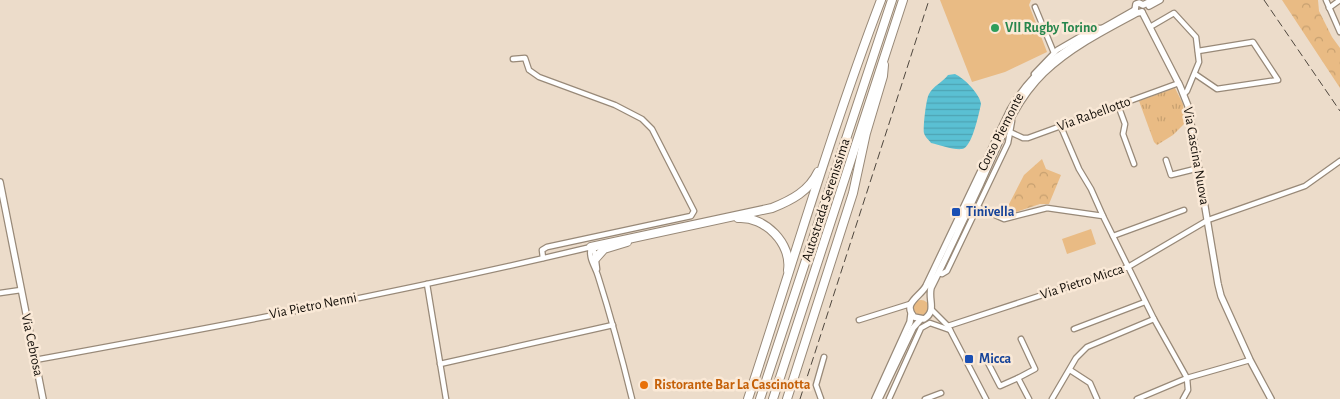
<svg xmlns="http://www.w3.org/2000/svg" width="1340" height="399" viewBox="0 0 1340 399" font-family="'Alegreya Sans',sans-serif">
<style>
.grass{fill:url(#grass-tufts)}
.park{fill:url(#park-crowns)}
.pitch{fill:#e9bb84}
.water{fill:url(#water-rules)}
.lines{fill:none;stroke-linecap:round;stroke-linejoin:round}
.street-casing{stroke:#988978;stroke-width:7}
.secondary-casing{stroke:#988978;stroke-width:8}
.highway-casing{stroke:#988978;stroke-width:10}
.street{stroke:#fff;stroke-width:4.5}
.secondary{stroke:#fff;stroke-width:5.5}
.highway{stroke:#fff;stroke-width:8}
.rail{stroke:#4f473e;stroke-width:1;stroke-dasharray:8 4;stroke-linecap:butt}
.leisure-dot{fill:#2e9e5b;stroke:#fae9d7;stroke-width:2}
.transit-dot{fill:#1a4fb4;stroke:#fae9d7;stroke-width:2}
.food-dot{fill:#e8710a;stroke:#fae9d7;stroke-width:2}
.labels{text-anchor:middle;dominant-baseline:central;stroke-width:5;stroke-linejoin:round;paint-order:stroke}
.leisure-label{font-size:14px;font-weight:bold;fill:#27864d;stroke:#fae9d7;text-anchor:start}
.street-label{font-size:14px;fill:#130e08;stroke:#fae9d7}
.transit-label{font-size:14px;font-weight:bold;fill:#164399;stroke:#fae9d7;text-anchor:start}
.food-label{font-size:14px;font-weight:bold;fill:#c56008;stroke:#fae9d7;text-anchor:start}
</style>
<defs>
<pattern id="grass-tufts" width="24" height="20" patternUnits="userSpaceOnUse" patternTransform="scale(1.25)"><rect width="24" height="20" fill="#e9bb84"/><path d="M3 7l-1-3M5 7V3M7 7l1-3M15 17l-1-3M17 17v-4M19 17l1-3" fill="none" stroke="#c7a070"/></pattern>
<pattern id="park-crowns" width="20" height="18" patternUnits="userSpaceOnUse" patternTransform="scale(1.25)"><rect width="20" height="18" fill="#e9bb84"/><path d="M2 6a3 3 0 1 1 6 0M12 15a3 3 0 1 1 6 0" fill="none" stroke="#c7a070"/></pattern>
<pattern id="water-rules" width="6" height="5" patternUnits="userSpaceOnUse" patternTransform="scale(1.25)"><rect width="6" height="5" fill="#5ac0d3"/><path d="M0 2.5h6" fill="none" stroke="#4da4b4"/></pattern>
</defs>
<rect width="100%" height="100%" fill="#ecdcca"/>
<g class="grass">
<polygon points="1175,88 1183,104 1185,123 1173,135 1157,145 1154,142 1139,101"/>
<circle cx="921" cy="308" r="8"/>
</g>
<g class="park">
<polygon points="1282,0 1318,0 1319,11 1332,37 1340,48 1340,88"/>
<polygon points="1042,159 1046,169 1061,175 1049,204 1040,204 1016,212 1007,208 1024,175"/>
</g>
<g class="pitch">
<polygon points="940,0 1031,0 1029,5 1047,52 1005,72 972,82"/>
<polygon points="1091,229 1096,244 1067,254 1062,239"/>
</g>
<path class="water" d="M955,74C964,78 980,94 981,104C979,113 972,148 962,149C953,150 940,145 931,143C929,140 925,137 924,133C923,127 926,99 929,94C933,86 943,82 948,75Z"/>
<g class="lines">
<defs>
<g id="street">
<polyline points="1326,0 1340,32"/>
<polyline points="1035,7 1054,53"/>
<polyline points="1329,8 1340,0"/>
<polyline points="1150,27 1174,13 1196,37 1199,62 1187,91 1184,94"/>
<polyline points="513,59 525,58 529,70 539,77 615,105 642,119 652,129 694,211 691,216 547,247 542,250 543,258"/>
<polyline points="1034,74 1057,50 1095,28 1103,28"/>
<polyline points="1195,74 1217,89 1278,80 1253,42 1198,51"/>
<polyline points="1118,105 1125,124 1123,134 1134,164"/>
<polyline points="1061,127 1079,169 1091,189 1103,216"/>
<polyline points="1010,132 1023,138 1028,138 1179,83"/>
<polyline points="1166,160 1171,175 1199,168"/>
<polyline points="977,207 1004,219 1047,208 1103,216 1154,319 1187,378 1188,390 1183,399"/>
<polyline points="1113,236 1184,210"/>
<path d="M591,247C588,258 595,266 598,276C611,317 622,358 632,399"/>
<polyline points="591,247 595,253 597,269"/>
<polyline points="939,273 942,274 947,271 1008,143 1012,121"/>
<polyline points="427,284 446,399"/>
<polyline points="0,293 21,290"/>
<polyline points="932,310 948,326 986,399"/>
<polyline points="859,320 910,304"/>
<polyline points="948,326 1128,267 1208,220 1305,186 1340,161"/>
<polyline points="1074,329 1145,302"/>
<polyline points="1021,339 1035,369 1018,378 1029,399"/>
<polyline points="986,359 1000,386 1018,378"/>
<path d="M35,360C221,326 407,291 591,247"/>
<polyline points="440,364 613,325"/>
<polyline points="1070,370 1090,383 1097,399"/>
<polyline points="821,399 816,385 824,357"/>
<polyline points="889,399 921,328 930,323 950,330"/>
<polyline points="925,399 941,393"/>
<polyline points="1052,399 1076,358 1087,347 1154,319"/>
<polyline points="1137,399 1187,378 1250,360"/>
</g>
<g id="secondary">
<polyline points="1149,6 1160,0"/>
<path d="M1135,10C1085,39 1039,58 1010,110L926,286C920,297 902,303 914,317L924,319C937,311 928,300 931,288C948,254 964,219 980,185C998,146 1013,103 1044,73C1070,48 1105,30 1137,13L1142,12"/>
<polyline points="1135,10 1136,4 1139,3 1143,5 1153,0"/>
<polyline points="1142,12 1180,86 1188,106 1218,284 1221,296 1250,360 1271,399"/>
<polyline points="0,182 43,399"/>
<polyline points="875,399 910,322 911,314"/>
<polyline points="879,399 913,328 921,319"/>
</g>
<g id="highway">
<path d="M738,218C765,216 792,244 788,270"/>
<path d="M591,247L772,208C792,200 809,191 818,172"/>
<polyline points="596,258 604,249 627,242"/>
<path d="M748,399C792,266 831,131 881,0"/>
<polyline points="760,399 892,0"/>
<polyline points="773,399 903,0"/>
<polyline points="787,399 853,193 866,133 883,76 884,65"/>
</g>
</defs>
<use href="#street" class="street-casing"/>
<use href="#secondary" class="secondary-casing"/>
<use href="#highway" class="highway-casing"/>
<use href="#street" class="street"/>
<use href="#secondary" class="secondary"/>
<use href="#highway" class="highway"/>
<g class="rail">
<polyline points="1264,0 1340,111"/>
<polyline points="800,399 929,0"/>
</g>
</g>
<circle class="leisure-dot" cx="995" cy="28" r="5"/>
<g class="transit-dot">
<rect x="951" y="207" width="10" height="10" rx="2.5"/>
<rect x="964" y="354" width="10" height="10" rx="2.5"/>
</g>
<circle class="food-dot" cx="644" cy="385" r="5"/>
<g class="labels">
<g class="leisure-label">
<text x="1005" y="28">VII Rugby Torino</text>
</g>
<g class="street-label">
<text transform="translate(1094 114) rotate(-20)">Via Rabellotto</text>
<text transform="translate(1001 132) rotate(-63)">Corso Piemonte</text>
<text transform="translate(1196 156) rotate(80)">Via Cascina Nuova</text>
<text transform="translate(826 200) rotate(-72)">Autostrada Serenissima</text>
<text transform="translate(1082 282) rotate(-18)">Via Pietro Micca</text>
<text transform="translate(313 306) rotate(-11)">Via Pietro Nenni</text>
<text transform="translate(32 345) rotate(78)">Via Cebrosa</text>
</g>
<g class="transit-label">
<text x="966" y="212">Tinivella</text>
<text x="979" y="359">Micca</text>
</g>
<g class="food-label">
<text x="654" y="385">Ristorante Bar La Cascinotta</text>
</g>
</g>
</svg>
